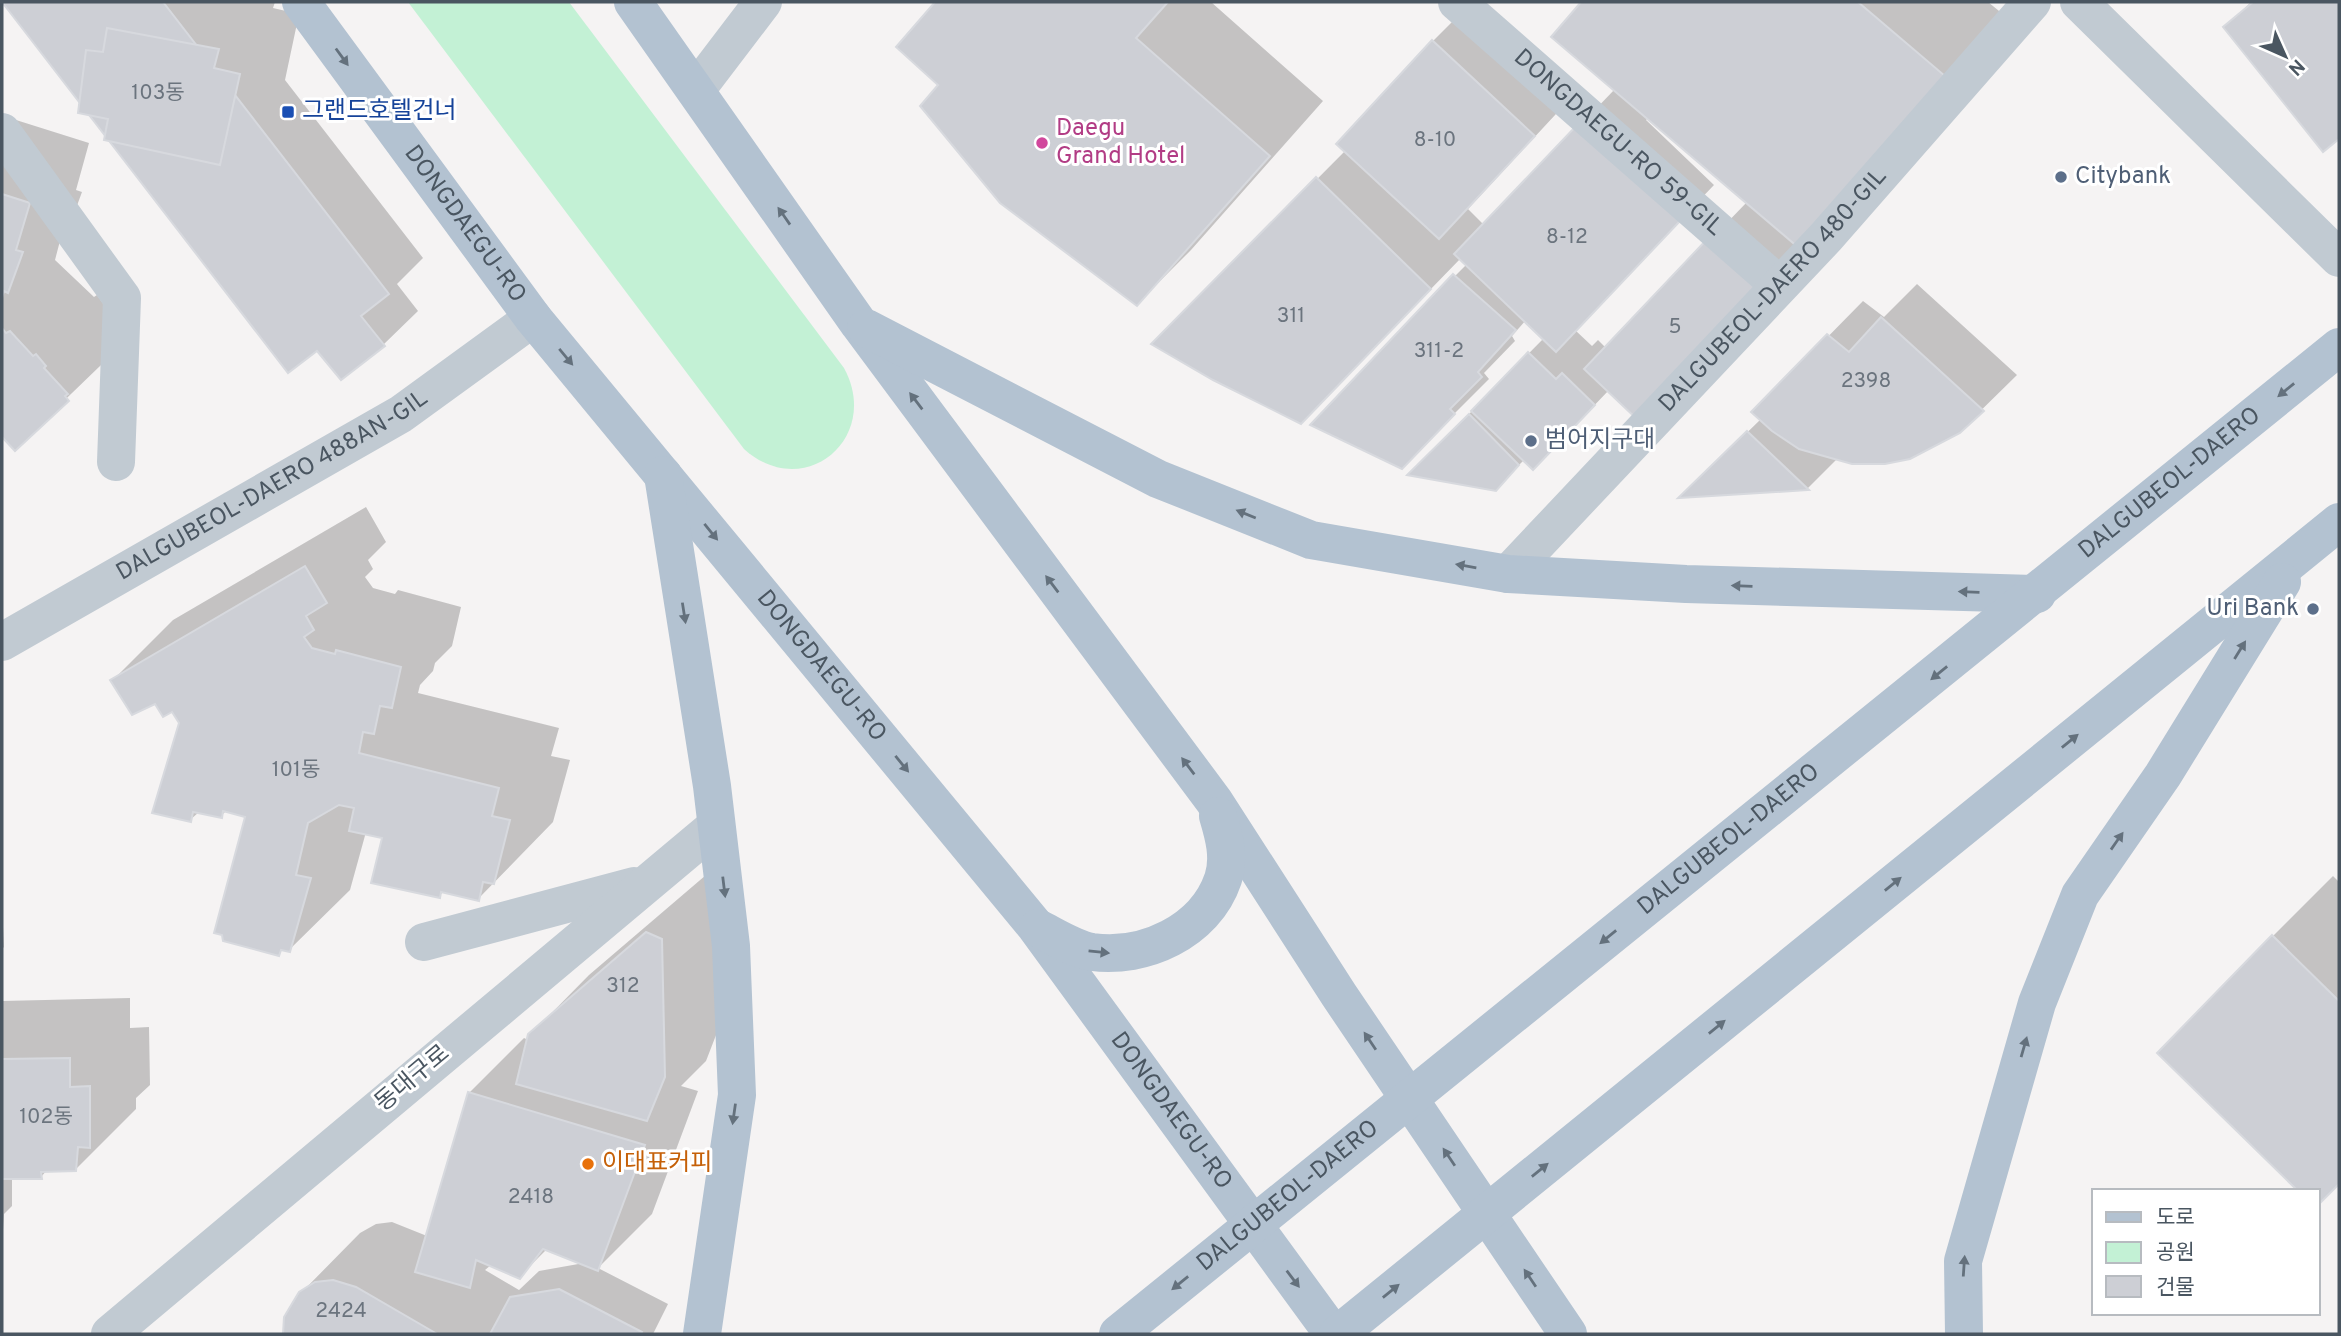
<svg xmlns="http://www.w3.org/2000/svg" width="2341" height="1336" viewBox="0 0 2341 1336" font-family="Overpass,'Noto Sans KR',sans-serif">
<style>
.green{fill:#c3f1d5}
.shadow{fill:#0003;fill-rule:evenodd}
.building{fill:#cdcfd5;stroke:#d7d9de;stroke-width:2}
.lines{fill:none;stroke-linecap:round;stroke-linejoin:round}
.minor{stroke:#c1cad2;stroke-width:38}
.major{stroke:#b3c2d1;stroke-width:38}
.oneway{fill:#64717d}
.transit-dot{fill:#1a4fb4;stroke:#fff;stroke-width:2.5}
.hotel-dot{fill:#d1479c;stroke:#fff;stroke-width:2.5}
.service-dot{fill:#5c6f8a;stroke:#fff;stroke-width:2.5}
.food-dot{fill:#e8710a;stroke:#fff;stroke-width:2.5}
.labels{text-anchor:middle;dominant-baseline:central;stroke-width:6;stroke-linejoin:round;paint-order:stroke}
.number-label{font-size:21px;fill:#6b747e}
.transit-label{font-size:24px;fill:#164399;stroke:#fff;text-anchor:start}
.hotel-label{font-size:24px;fill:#b23c85;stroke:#fff;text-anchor:start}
.street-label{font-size:24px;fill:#4a5661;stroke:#fff}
.service-label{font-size:24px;fill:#4e5e75;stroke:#fff;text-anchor:start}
.food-label{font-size:24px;fill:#c56008;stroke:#fff;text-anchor:start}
</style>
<rect width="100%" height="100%" fill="#f5f3f3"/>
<path class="green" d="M408,2H569L844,368C882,438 804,503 744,449Z"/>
<g class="shadow">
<polygon points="2,2 275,2 273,8 299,14 285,80 423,258 397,284 418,311 383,345 318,348 81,104"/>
<polygon points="938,2 1211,2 1323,101 1191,250 1137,304 941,85 898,47"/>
<path d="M1583,2H1988L2004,15L1797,247L1609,390L1567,434L1524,460L1495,489L1410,474L1544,338L1526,320L1512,336L1515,341L1484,373L1489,379L1401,467L1455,276L1467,264L1461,258L1359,363L1154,343L1346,150L1433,41L1467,7L1568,101L1468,209L1484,225L1615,89L1553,37ZM1648,118L1747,202L1606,348L1598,340L1592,346L1575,330L1714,185L1646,120Z"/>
<polygon points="2251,2 2339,2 2339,137 2323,149 2226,27"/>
<polygon points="16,120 89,143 76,190 82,192 68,230 61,237 55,260 94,297 97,295 128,339 15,448 2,434 2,134"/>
<polygon points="1917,284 2017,375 1959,432 1838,458 1808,488 1682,496 1761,419 1754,412 1863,301 1884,317"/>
<polygon points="366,507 386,542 368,560 373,569 365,577 373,588 395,594 398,590 461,607 452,646 435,663 433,671 420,685 418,693 559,728 551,756 570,760 553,822 478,899 444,891 439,896 384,836 366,832 350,890 289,950 283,949 278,954 247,816 227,810 221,816 199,812 190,820 181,722 172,710 112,681 173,620"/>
<path d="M706,875L723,1017L706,1061L681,1086L698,1091L652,1214L598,1268L668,1304L653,1334H284L285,1318L301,1293L360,1233L376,1224L392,1222L427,1236L469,1093L524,1038L528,1040L530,1035L589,975ZM547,1249L584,1263L539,1271L519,1290L485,1270L491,1265L519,1277Z"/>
<polygon points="2333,876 2339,882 2339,1182 2318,1203 2273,936"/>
<polygon points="2,907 4,947 2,949"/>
<polygon points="130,998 130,1028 149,1027 150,1085 136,1098 136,1109 76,1169 47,1170 41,1177 12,1177 12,1206 4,1214 2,1246 2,1001"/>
</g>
<g class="building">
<polygon points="2,2 163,2 389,294 361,316 385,346 341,380 317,351 288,373"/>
<polygon points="935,2 1168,2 1136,38 1270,156 1137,306 1000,203 920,106 938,85 896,47"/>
<polygon points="1581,2 1858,2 1945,76 1799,248 1551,37"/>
<polygon points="2253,2 2339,2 2339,139 2323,152 2223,27"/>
<polygon points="107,28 219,49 214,68 240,74 220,165 104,140 108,119 78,113 86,50 103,52"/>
<polygon points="1432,40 1535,136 1439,239 1336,144"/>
<polygon points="1579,123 1681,220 1556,352 1454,254"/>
<polygon points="1316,177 1431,289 1301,424 1213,380 1151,344"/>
<polygon points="2,194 30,203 16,250 23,252 8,293 4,291 2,298"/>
<polygon points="1712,234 1767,285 1639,421 1584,369"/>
<polygon points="1453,274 1516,330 1478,372 1482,377 1450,409 1455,414 1402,469 1310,425"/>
<polygon points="1881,317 1984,411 1960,433 1910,459 1885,464 1852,464 1799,449 1772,431 1751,412 1827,334 1849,352"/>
<polygon points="2,328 6,333 10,331 33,356 36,354 46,366 44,368 68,394 65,396 69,401 15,451 2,437"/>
<polygon points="1528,352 1556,379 1562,373 1595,405 1533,470 1471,411"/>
<polygon points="1469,414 1519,465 1496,491 1407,475"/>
<polygon points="1747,431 1809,490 1678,498"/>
<polygon points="305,566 327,603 306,616 314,630 304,637 312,648 335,654 336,650 401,667 392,708 380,706 374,734 363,732 359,753 499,788 492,816 510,820 494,884 483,882 479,901 441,892 440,898 371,883 382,838 349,831 354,808 339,805 308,823 296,875 311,878 290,952 281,950 279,956 223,941 222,935 214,933 245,817 223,811 222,818 193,812 191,822 152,813 179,723 172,712 163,717 155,704 132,715 110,680"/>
<polygon points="646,932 662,939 665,1077 647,1121 516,1084 528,1034"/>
<polygon points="2272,935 2339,1001 2339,1184 2318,1205 2318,1191 2298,1191 2157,1053"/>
<polygon points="70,1058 70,1087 90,1086 90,1148 78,1147 76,1171 41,1172 42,1179 2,1179 2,1059"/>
<polygon points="468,1092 645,1145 598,1271 543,1249 520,1279 476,1260 470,1288 415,1272"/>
<polygon points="333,1280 356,1287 437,1334 283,1334 284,1317 299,1292 315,1282"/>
<polygon points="559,1289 642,1332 641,1334 490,1334 510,1297"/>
</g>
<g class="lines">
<g class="minor">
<path id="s1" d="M1457,2L1778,284"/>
<polyline points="2079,2 2339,258"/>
<polyline points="696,90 763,2"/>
<polyline points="2,132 122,298 116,462"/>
<path id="s2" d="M1508,574L1826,237L2032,2"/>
<path id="s3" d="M2,642L401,414L533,318"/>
<polyline points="424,942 634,886"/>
<polyline points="110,1334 716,826"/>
</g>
<g class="major">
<path id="s4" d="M301,2L533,318L1036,927L1333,1334"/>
<polyline points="633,2 859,324 1214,801 1339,995 1568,1334"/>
<polyline points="866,328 1158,479 1311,540 1508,574 1686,584 2037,594"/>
<polyline points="663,475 712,786 731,946 737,1095 702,1334"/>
<path d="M1038,928C1054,936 1074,949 1092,952C1144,959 1205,932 1223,879C1230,858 1224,836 1218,816"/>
<path id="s5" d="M1118,1334L2339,347"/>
<polyline points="1338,1334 2339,522"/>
<polyline points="1964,1334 1963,1261 2037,1003 2080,895 2163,775 2282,582"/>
</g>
</g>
<defs><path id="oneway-solid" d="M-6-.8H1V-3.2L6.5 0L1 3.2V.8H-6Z" transform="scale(1.75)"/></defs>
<g class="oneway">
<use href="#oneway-solid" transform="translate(342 57) rotate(54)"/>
<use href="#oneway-solid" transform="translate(784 216) rotate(-125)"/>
<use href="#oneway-solid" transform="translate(566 357) rotate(50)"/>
<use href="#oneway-solid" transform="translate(2286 390) rotate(141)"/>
<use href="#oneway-solid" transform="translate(916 401) rotate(-127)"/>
<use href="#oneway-solid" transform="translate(1246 514) rotate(-158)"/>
<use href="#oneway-solid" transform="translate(711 532) rotate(51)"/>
<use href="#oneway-solid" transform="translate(1466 566) rotate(-170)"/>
<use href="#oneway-solid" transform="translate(1052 584) rotate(-127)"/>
<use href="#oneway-solid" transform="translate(1742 586) rotate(-178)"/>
<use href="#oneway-solid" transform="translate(1969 592) rotate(-178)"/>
<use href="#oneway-solid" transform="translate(684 613) rotate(81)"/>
<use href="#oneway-solid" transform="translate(2240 650) rotate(-58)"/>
<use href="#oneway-solid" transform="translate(1939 673) rotate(141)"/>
<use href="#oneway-solid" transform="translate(2070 741) rotate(-39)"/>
<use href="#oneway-solid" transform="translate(902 764) rotate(51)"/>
<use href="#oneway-solid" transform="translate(1188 766) rotate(-127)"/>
<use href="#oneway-solid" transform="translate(2117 841) rotate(-55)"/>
<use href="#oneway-solid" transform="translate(1893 884) rotate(-39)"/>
<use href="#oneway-solid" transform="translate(724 887) rotate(83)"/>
<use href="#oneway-solid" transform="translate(1608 937) rotate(141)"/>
<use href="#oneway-solid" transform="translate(1099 952) rotate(6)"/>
<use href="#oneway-solid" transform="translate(1717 1027) rotate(-39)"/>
<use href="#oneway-solid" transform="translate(1370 1041) rotate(-124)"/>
<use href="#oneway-solid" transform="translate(2024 1047) rotate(-74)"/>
<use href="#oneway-solid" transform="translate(734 1114) rotate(98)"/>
<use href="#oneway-solid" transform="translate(1449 1157) rotate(-124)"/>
<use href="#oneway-solid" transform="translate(1540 1170) rotate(-39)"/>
<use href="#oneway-solid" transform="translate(1964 1266) rotate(-86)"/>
<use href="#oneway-solid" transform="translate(1530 1278) rotate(-124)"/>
<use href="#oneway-solid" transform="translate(1293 1279) rotate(53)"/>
<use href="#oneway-solid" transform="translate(1180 1283) rotate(141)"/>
<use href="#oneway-solid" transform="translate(1391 1291) rotate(-39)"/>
</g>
<rect class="transit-dot" x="281" y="105" width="14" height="14" rx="3.5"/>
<circle class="hotel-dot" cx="1042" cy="143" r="7"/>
<g class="service-dot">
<circle cx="2061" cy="177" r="7"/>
<circle cx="1531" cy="441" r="7"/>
<circle cx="2313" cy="609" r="7"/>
</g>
<circle class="food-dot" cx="588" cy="1164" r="7"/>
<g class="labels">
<g class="number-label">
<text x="158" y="93">103동</text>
<text x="1435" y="140">8-10</text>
<text x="1567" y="237">8-12</text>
<text x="1291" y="316">311</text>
<text x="1675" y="327">5</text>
<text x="1439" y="351">311-2</text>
<text x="1866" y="381">2398</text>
<text x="296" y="770">101동</text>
<text x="623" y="986">312</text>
<text x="46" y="1117">102동</text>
<text x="531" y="1197">2418</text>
<text x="341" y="1311">2424</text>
</g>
<g class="transit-label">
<text x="302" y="112">그랜드호텔건너</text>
</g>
<g class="hotel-label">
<text x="1056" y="129">Daegu<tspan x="1056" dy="28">Grand Hotel</tspan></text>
</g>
<g class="street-label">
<text stroke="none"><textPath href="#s1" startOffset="214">DONGDAEGU-RO 59-GIL</textPath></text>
<text stroke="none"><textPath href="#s4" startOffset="276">DONGDAEGU-RO</textPath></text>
<text stroke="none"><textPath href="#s2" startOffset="388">DALGUBEOL-DAERO 480-GIL</textPath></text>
<text stroke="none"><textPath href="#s3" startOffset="312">DALGUBEOL-DAERO 488AN-GIL</textPath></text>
<text stroke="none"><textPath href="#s5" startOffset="1353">DALGUBEOL-DAERO</textPath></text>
<text stroke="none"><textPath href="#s4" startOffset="844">DONGDAEGU-RO</textPath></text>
<text stroke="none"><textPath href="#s5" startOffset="786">DALGUBEOL-DAERO</textPath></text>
<text transform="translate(413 1079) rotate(-40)">동대구로</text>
<text stroke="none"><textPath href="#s4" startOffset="1410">DONGDAEGU-RO</textPath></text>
<text stroke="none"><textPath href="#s5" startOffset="219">DALGUBEOL-DAERO</textPath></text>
</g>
<g class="service-label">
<text x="2075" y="177">Citybank</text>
<text x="1545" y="441">범어지구대</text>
<text x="2299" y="609" text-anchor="end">Uri Bank</text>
</g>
<g class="food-label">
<text x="602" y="1164">이대표커피</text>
</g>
</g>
<rect width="2341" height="1336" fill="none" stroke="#4a5661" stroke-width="7"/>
<rect x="2092" y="1189" width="228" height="126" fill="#ffffff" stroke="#b7bbc0" stroke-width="2"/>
<rect x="2106" y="1212" width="35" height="10" fill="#b3c2d1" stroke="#b7bbc0" stroke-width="2"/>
<text x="2156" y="1224" font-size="21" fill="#4a5661">도로</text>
<rect x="2106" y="1242" width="35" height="21" fill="#c3f1d5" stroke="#b7bbc0" stroke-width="2"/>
<text x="2156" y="1259" font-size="21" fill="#4a5661">공원</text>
<rect x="2106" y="1276" width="35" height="21" fill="#cdcfd5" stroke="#b7bbc0" stroke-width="2"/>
<text x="2156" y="1294" font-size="21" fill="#4a5661">건물</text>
<g transform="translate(2285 56) rotate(135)" stroke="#ffffff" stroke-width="5" paint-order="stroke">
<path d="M0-5L12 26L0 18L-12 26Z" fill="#4a5661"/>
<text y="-10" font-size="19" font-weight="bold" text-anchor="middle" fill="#4a5661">N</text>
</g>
</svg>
